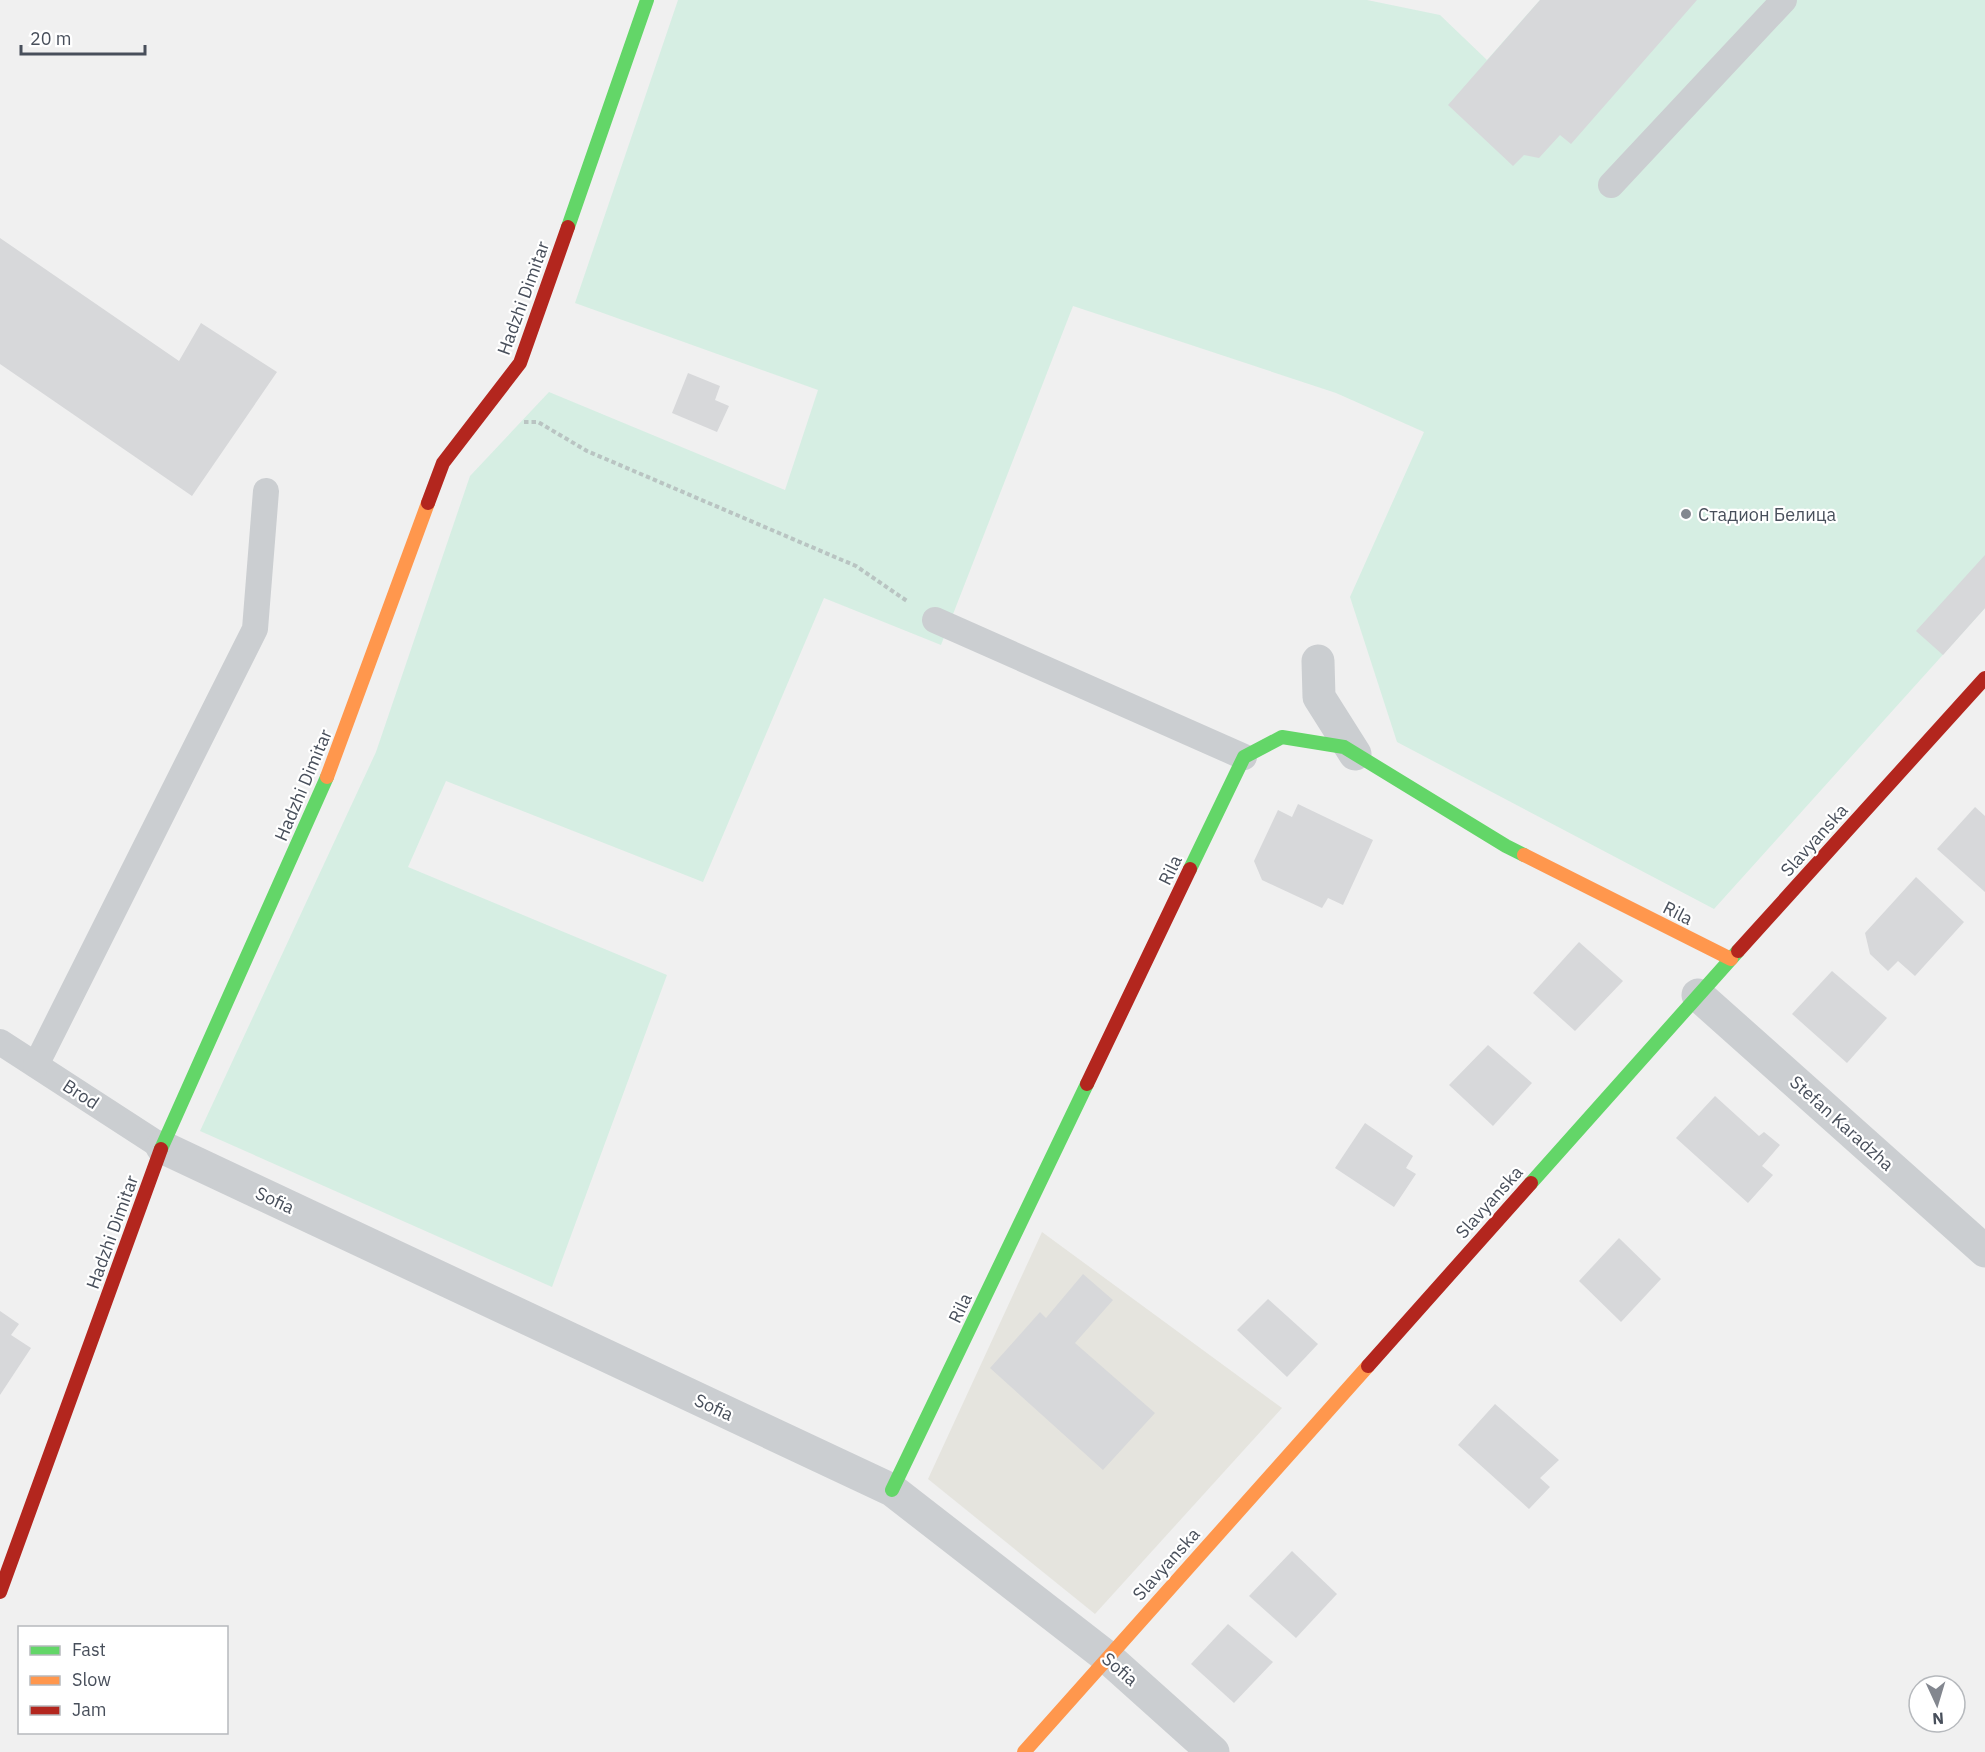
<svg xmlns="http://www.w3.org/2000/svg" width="1985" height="1752" viewBox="0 0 1985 1752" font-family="'IBM Plex Sans',sans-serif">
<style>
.commercial{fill:#e5e4de}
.green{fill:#d6eee3}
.building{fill:#d7d8da}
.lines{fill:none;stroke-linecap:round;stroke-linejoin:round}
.path{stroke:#b9c4c2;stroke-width:4;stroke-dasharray:4.5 3;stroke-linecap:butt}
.lane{stroke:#cbced1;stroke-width:26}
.street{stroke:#cbced1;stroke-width:33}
.fast{stroke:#63d668;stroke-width:14}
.slow{stroke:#ff974d;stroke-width:14}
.jam{stroke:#b3261e;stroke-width:14}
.poi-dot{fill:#83878f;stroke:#fff;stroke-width:2}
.labels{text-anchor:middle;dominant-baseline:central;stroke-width:4.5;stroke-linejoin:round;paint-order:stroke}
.street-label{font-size:18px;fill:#484f5b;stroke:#fff}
.poi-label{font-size:18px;fill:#484f5b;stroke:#fff;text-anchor:start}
</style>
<rect width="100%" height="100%" fill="#f0f0f0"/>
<polygon class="commercial" points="1042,1232 1282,1408 1095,1614 928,1479"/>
<polygon class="green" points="678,0 1367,0 1440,15 1487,60 1540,0 1985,0 1985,608 1714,909 1397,742 1350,597 1424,432 1336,393 1073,306 941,645 824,598 703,882 446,781 408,867 667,975 552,1287 200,1131 376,752 470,476 549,392 785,490 818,390 575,303"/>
<g class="building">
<polygon points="1540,0 1697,0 1571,144 1560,135 1539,158 1524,155 1513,166 1448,105"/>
<polygon points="0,238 179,361 201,323 277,372 192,496 0,364"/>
<polygon points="688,373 720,386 715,400 729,406 717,432 672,413"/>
<polygon points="1985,555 1985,608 1943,655 1916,631"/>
<polygon points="1298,804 1373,840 1343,905 1328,898 1322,908 1262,880 1254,861 1278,810 1292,817"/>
<polygon points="1975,807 1985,816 1985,892 1937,849"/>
<polygon points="1916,877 1964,922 1915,976 1898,961 1888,971 1870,954 1865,933"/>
<polygon points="1579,942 1623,981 1575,1031 1533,993"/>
<polygon points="1832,971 1887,1018 1847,1063 1792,1014"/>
<polygon points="1488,1045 1532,1083 1493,1126 1449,1085"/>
<polygon points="1715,1096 1759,1136 1764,1132 1780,1145 1762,1166 1773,1175 1748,1203 1676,1138"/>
<polygon points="1365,1123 1413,1156 1406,1168 1416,1174 1394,1207 1335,1168"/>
<polygon points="1619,1238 1661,1279 1621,1322 1579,1281"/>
<polygon points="1083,1274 1113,1300 1075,1343 1155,1413 1103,1470 990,1368 1040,1312 1046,1318"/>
<polygon points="1268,1299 1318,1344 1287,1377 1237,1330"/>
<polygon points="0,1311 19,1324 11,1335 31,1348 0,1395"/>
<polygon points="1495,1404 1559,1460 1540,1478 1550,1487 1529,1509 1458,1445"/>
<polygon points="1292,1551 1337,1594 1296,1638 1249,1596"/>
<polygon points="1228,1624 1273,1662 1234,1703 1191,1664"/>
</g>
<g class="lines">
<polyline class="path" points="524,422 538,422 587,451 856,566 907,601"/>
<g class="lane">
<polyline points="1611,185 1784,0"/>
<polyline points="935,620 1244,757"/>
<polyline points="0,1042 162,1147"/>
<polyline points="36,1065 255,629 266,491"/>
</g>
<g class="street">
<polyline points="1318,661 1319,697 1355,754"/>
<polyline points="1698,995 1985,1251"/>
<polyline points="162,1147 892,1490 1107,1657 1213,1752"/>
</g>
<g class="fast">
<polyline points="568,227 647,0"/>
<polyline points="1190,869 1244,757 1282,737 1344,747 1506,846 1524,855"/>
<polyline points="161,1149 327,777"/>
<polyline points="1531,1183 1738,951"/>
<polyline points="892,1490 1087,1084"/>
</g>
<g class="slow">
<polyline points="327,777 428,503"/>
<polyline points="1524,855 1731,959"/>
<polyline points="1024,1752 1368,1366"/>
</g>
<g class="jam">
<polyline points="428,503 443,463 520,363 568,227"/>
<polyline points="1738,951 1985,678"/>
<polyline points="1087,1084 1190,869"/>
<polyline points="1368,1366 1531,1183"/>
<polyline points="0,1592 161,1149"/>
</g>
</g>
<circle class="poi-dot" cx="1686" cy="514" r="6"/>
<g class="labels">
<g class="street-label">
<text transform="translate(523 298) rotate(-70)">Hadzhi Dimitar</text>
<text transform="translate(303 785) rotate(-67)">Hadzhi Dimitar</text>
<text transform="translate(1814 840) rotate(-48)">Slavyanska</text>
<text transform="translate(1170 870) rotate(-64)">Rila</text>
<text transform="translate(1678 913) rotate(27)">Rila</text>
<text transform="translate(81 1094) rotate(33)">Brod</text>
<text transform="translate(1842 1123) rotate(42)">Stefan Karadzha</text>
<text transform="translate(275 1200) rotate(25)">Sofia</text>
<text transform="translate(1489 1202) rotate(-48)">Slavyanska</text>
<text transform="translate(112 1232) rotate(-70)">Hadzhi Dimitar</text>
<text transform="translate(960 1308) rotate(-64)">Rila</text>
<text transform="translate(714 1407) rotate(25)">Sofia</text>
<text transform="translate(1166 1564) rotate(-48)">Slavyanska</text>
<text transform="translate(1120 1669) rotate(41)">Sofia</text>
</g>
<g class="poi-label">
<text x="1698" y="514">Стадион Белица</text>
</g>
</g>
<rect x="18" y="1626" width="210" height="108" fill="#ffffff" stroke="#b6b9bd" stroke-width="1.5"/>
<rect x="30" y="1646" width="30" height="9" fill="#63d668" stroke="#b6b9bd" stroke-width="1.5"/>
<text x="72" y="1656" font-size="18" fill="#484f5b">Fast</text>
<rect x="30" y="1676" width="30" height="9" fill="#ff974d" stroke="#b6b9bd" stroke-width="1.5"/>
<text x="72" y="1686" font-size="18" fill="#484f5b">Slow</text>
<rect x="30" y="1706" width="30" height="9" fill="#b3261e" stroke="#b6b9bd" stroke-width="1.5"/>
<text x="72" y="1716" font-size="18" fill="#484f5b">Jam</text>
<g transform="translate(1937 1704) rotate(176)"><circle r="28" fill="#ffffff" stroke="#b6b9bd" stroke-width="1.5"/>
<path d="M0-4.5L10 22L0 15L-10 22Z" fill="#83878f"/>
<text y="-9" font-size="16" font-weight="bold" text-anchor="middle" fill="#484f5b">N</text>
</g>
<path d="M21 45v9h124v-9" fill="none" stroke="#484f5b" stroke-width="3"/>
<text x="30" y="45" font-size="18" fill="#484f5b" stroke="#ffffff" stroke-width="4.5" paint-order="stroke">20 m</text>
</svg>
